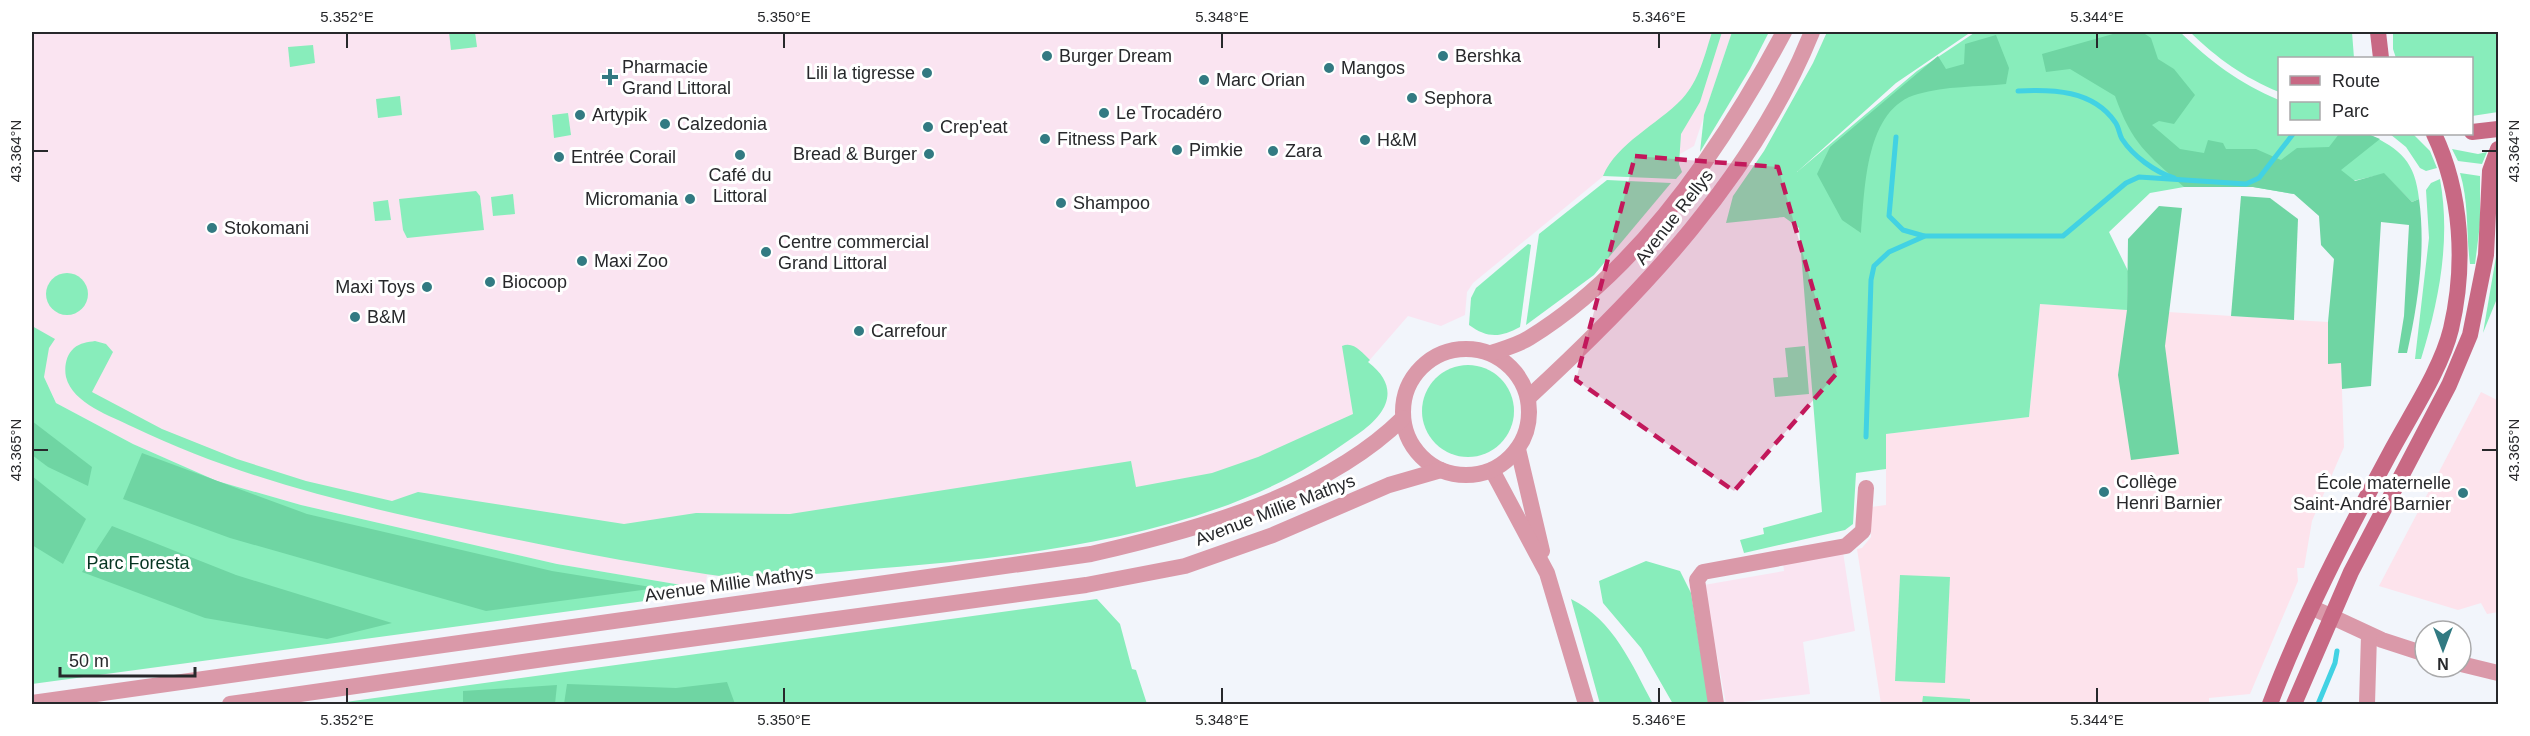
<svg xmlns="http://www.w3.org/2000/svg" width="2530" height="736" viewBox="0 0 2530 736" font-family="Helvetica,sans-serif">
<style>
.commercial{fill:#fae4f1}
.education{fill:#fde3ec}
.green{fill:#88edbb}
.forest{fill:#6fd5a3}
.lines{fill:none;stroke-linecap:round;stroke-linejoin:round}
.stream{stroke:#42d2e3;stroke-width:5}
.minor{stroke:#da99a9;stroke-width:16}
.tertiary{stroke:#da99a9;stroke-width:16}
.secondary{stroke:#c86984;stroke-width:16}
.marked{fill:#c2185b;fill-opacity:0.2;stroke:#c2185b;stroke-width:4.5;stroke-dasharray:12 8;stroke-linejoin:round}
.ticks{fill:none;stroke:#27282b;stroke-width:2}
.poi-dot{fill:#327a82;stroke:#fff;stroke-width:2}
.labels{text-anchor:middle;dominant-baseline:central;stroke-width:6;stroke-linejoin:round;paint-order:stroke}
.poi-label{font-size:18px;fill:#27282b;stroke:#fff;text-anchor:start}
.street-label{font-size:18px;fill:#27282b;stroke:#fff}
.park-label{font-size:18px;fill:#063522;stroke:#fff}
.neatline{fill:none;stroke:#27282b;stroke-width:2}
.ticks-label{font-size:15px;text-anchor:middle;fill:#27282b}
</style>
<rect width="100%" height="100%" fill="#f2f5fb"/>
<g class="commercial">
<polygon points="32,32 1732,32 1694,146 1673,158 1612,169 1473,283 1467,292 1465,315 1441,326 1408,316 1354,378 1360,423 1295,471 718,576 707,575 705,589 557,564 301,505 217,481 133,444 56,403 44,377 32,370"/>
<polygon points="1843,552 1855,631 1803,642 1810,694 1726,704 1704,585 1784,571 1783,563"/>
</g>
<g class="education">
<polygon points="2040,304 2328,322 2328,363 2341,363 2344,447 2312,521 2304,568 2297,568 2298,581 2250,694 2209,698 2209,704 1881,704 1857,549 1862,548 1871,537 1871,507 1886,505 1886,434 2029,417"/>
<polygon points="2481,392 2497,400 2498,397 2498,612 2487,614 2481,603 2458,610 2379,586"/>
</g>
<g class="green">
<polygon points="449,32 475,32 477,47 451,50"/>
<path d="M1712,32H1722L1700,102L1681,134L1679,164L1682,172L1676,179L1603,176C1617,143 1657,125 1682,99C1699,81 1705,54 1712,32Z"/>
<polygon points="1732,32 1769,32 1750,69 1700,152 1704,115"/>
<path d="M1827,32H1971L1896,83L1797,172L1917,71L1974,33L2180,32C2211,62 2239,83 2279,100L2280,134H2368C2401,149 2415,162 2419,199L2412,202L2384,174L2294,194L2253,187H2184L2150,193L2109,232L2128,271L2127,310L2040,304L2029,417L1886,434V469L1856,473L1853,524L1845,530L1744,553L1740,540L1764,534L1763,528L1822,512L1799,228L1784,217L1726,223L1733,196L1764,151L1813,63Z"/>
<path d="M2190,32H2352L2354,58H2280L2279,92C2243,77 2218,59 2190,32Z"/>
<polygon points="2393,32 2498,32 2498,112 2472,116 2472,58 2396,58 2393,49"/>
<polygon points="313,45 315,63 290,67 288,47"/>
<polygon points="400,96 402,115 378,118 376,99"/>
<polygon points="568,113 571,135 554,138 552,115"/>
<polygon points="2390,134 2413,134 2430,151 2437,168 2426,171 2420,168 2406,147"/>
<polygon points="2452,149 2478,154 2487,152 2482,164 2458,161"/>
<path d="M2460,173L2480,176V224L2475,264H2470C2466,233 2469,202 2460,173Z"/>
<path d="M2440,179C2451,240 2439,301 2421,359H2415L2429,238L2426,190L2431,183Z"/>
<polygon points="1607,180 1671,183 1594,275 1526,325 1539,234"/>
<polygon points="476,191 480,196 484,230 407,238 403,230 399,199"/>
<polygon points="513,194 515,214 493,216 491,197"/>
<polygon points="388,200 391,220 375,221 373,202"/>
<path d="M1528,244L1531,245L1520,327C1500,338 1487,338 1469,325L1471,298L1476,288Z"/>
<polygon points="2498,245 2498,296 2483,333"/>
<circle cx="67" cy="294" r="21"/>
<polygon points="32,326 55,339 49,348 44,377 56,403 133,444 217,481 301,505 557,564 705,589 704,593 32,684"/>
<path d="M95,341L106,344L113,352L92,392L162,429L237,459L306,481L392,501L418,492L624,524L696,513L790,514L1131,461L1136,487L1212,473L1258,457L1353,414L1342,346C1354,341 1362,353 1370,360L1368,362C1402,388 1387,414 1358,434C1343,444 1328,455 1313,464C1194,537 1020,557 884,568C834,572 784,579 734,575V578C644,566 555,548 466,529C352,505 239,478 133,427C111,416 73,404 66,377C64,367 66,355 74,348C80,343 88,342 95,341Z"/>
<polygon points="1805,346 1809,394 1775,397 1773,378 1788,377 1785,348"/>
<circle cx="1468" cy="411" r="46"/>
<polygon points="1646,561 1680,571 1691,593 1709,704 1673,704 1641,648 1603,603 1599,581"/>
<polygon points="1900,575 1950,577 1945,683 1895,681"/>
<polygon points="1097,599 1120,624 1132,669 1136,670 1147,704 331,704"/>
<path d="M1571,599C1614,620 1632,665 1653,704H1600Z"/>
<polygon points="1923,696 1970,699 1970,704 1922,704"/>
</g>
<g class="forest">
<path d="M2120,32H2142L2151,38L2158,59L2174,69L2195,95L2174,124L2159,121L2152,125L2180,149L2204,153L2208,140L2223,143L2226,149H2256L2281,160L2297,148L2329,147L2339,134H2368L2380,139L2341,170L2355,181L2384,173L2412,202L2419,199C2426,249 2418,304 2407,353H2398L2404,316L2409,225L2381,222L2371,386L2342,389L2341,363L2328,364V322L2334,259L2321,245L2319,216L2294,194L2253,187H2184C2147,154 2132,144 2115,96L2070,69L2046,72L2042,54Z"/>
<path d="M1996,35L2009,68L2006,84C1978,87 1945,86 1918,94C1865,108 1865,188 1861,233L1842,220L1817,174L1830,147L1938,56L1946,69L1964,64L1965,44Z"/>
<polygon points="2241,196 2270,198 2298,219 2294,320 2231,316"/>
<polygon points="2159,206 2182,208 2165,346 2179,454 2131,460 2118,375 2127,310 2128,239"/>
<polygon points="32,421 92,467 88,486 48,467 32,455"/>
<polygon points="142,453 307,514 552,571 657,588 486,611 230,538 123,499"/>
<polygon points="32,476 86,519 63,564 32,545"/>
<polygon points="112,526 236,575 392,623 327,639 205,618 82,572"/>
<polygon points="727,682 735,704 564,704 567,684 676,688"/>
<polygon points="557,685 555,704 463,704 463,691"/>
</g>
<g class="lines">
<g class="stream">
<path d="M2018,91C2052,89 2093,90 2115,122C2119,127 2119,134 2122,139C2133,156 2155,172 2174,178"/>
<polyline points="1896,137 1889,216 1903,230 1924,236"/>
<polyline points="1866,437 1871,280 1874,266 1889,252 1925,236 2063,236 2126,183 2139,177 2246,184 2259,178 2293,134"/>
<polyline points="2318,704 2335,663 2337,651"/>
</g>
<g class="minor">
<polyline points="1518,449 1542,551"/>
<polyline points="1492,470 1547,573 1586,704"/>
<polyline points="2313,608 2382,640 2425,654"/>
<polyline points="2461,664 2498,673"/>
<polyline points="1716,704 1697,580 1703,572 1846,546 1863,531 1866,488"/>
<polyline points="2367,704 2369,635"/>
</g>
<g class="tertiary">
<circle cx="1466" cy="412" r="63"/>
<path d="M1491,353C1503,349 1518,345 1529,338C1640,270 1724,144 1784,32"/>
<path d="M1528,398C1641,294 1754,176 1812,32"/>
<path d="M32,703L1091,554C1196,530 1324,496 1403,418"/>
<polyline points="230,704 565,656 1086,585 1185,566 1273,535 1389,485 1441,470"/>
</g>
<g class="secondary">
<polyline points="2378,32 2381,58"/>
<polyline points="2472,132 2498,129"/>
<path d="M2270,704C2302,619 2346,535 2389,455C2409,417 2441,370 2451,329C2466,265 2462,193 2434,134"/>
<polyline points="2294,704 2351,572 2449,385 2470,335 2486,255 2490,171 2498,149"/>
</g>
</g>
<path class="marked" d="M1635,156L1778,167L1837,373L1734,491L1576,380Z"/>
<path class="ticks" d="M347,33V48M784,33V48M1222,33V48M1659,33V48M2097,33V48M33,151H48M2482,151H2497M33,450H48M2482,450H2497M347,688V703M784,688V703M1222,688V703M1659,688V703M2097,688V703"/>
<g class="poi-dot">
<circle cx="1047" cy="56" r="6"/>
<circle cx="1443" cy="56" r="6"/>
<circle cx="1329" cy="68" r="6"/>
<circle cx="927" cy="73" r="6"/>
<path d="M607 68h6v6h6v6h-6v6h-6v-6h-6v-6h6z"/>
<circle cx="1204" cy="80" r="6"/>
<circle cx="1412" cy="98" r="6"/>
<circle cx="1104" cy="113" r="6"/>
<circle cx="580" cy="115" r="6"/>
<circle cx="665" cy="124" r="6"/>
<circle cx="928" cy="127" r="6"/>
<circle cx="1045" cy="139" r="6"/>
<circle cx="1365" cy="140" r="6"/>
<circle cx="1177" cy="150" r="6"/>
<circle cx="1273" cy="151" r="6"/>
<circle cx="929" cy="154" r="6"/>
<circle cx="740" cy="155" r="6"/>
<circle cx="559" cy="157" r="6"/>
<circle cx="690" cy="199" r="6"/>
<circle cx="1061" cy="203" r="6"/>
<circle cx="212" cy="228" r="6"/>
<circle cx="766" cy="252" r="6"/>
<circle cx="582" cy="261" r="6"/>
<circle cx="490" cy="282" r="6"/>
<circle cx="427" cy="287" r="6"/>
<circle cx="355" cy="317" r="6"/>
<circle cx="859" cy="331" r="6"/>
<circle cx="2104" cy="492" r="6"/>
<circle cx="2463" cy="493" r="6"/>
</g>
<g class="labels">
<g class="poi-label">
<text x="1059" y="56">Burger Dream</text>
<text x="1455" y="56">Bershka</text>
<text x="622" y="67">Pharmacie<tspan x="622" dy="21">Grand Littoral</tspan></text>
<text x="1341" y="68">Mangos</text>
<text x="915" y="73" text-anchor="end">Lili la tigresse</text>
<text x="1216" y="80">Marc Orian</text>
<text x="1424" y="98">Sephora</text>
<text x="1116" y="113">Le Trocadéro</text>
<text x="592" y="115">Artypik</text>
<text x="677" y="124">Calzedonia</text>
<text x="940" y="127">Crep'eat</text>
<text x="1057" y="139">Fitness Park</text>
<text x="1377" y="140">H&amp;M</text>
<text x="1189" y="150">Pimkie</text>
<text x="1285" y="151">Zara</text>
<text x="917" y="154" text-anchor="end">Bread &amp; Burger</text>
<text x="571" y="157">Entrée Corail</text>
<text x="740" y="175" text-anchor="middle">Café du<tspan x="740" dy="21">Littoral</tspan></text>
<text x="678" y="199" text-anchor="end">Micromania</text>
<text x="1073" y="203">Shampoo</text>
<text x="224" y="228">Stokomani</text>
<text x="778" y="242">Centre commercial<tspan x="778" dy="21">Grand Littoral</tspan></text>
<text x="594" y="261">Maxi Zoo</text>
<text x="502" y="282">Biocoop</text>
<text x="415" y="287" text-anchor="end">Maxi Toys</text>
<text x="367" y="317">B&amp;M</text>
<text x="871" y="331">Carrefour</text>
<text x="2116" y="482">Collège<tspan x="2116" dy="21">Henri Barnier</tspan></text>
<text x="2451" y="483" text-anchor="end">École maternelle<tspan x="2451" dy="21">Saint-André Barnier</tspan></text>
</g>
<g class="street-label">
<text transform="translate(1674 217) rotate(-52)">Avenue Rellys</text>
<text transform="translate(1275 510) rotate(-21)">Avenue Millie Mathys</text>
<text transform="translate(729 584) rotate(-8)">Avenue Millie Mathys</text>
</g>
<g class="park-label">
<text x="138" y="563">Parc Foresta</text>
</g>
</g>
<rect width="2530" height="736" fill="none" stroke="#ffffff" stroke-width="66"/>
<rect x="2278" y="57" width="195" height="78" fill="#ffffff" stroke="#a9a9aa" stroke-width="1.5"/>
<rect x="2290" y="76" width="30" height="9" fill="#c86984" stroke="#a9a9aa" stroke-width="1.5"/>
<text x="2332" y="87" font-size="18" fill="#27282b">Route</text>
<rect x="2290" y="102" width="30" height="18" fill="#88edbb" stroke="#a9a9aa" stroke-width="1.5"/>
<text x="2332" y="117" font-size="18" fill="#27282b">Parc</text>
<g transform="translate(2443 649) rotate(180)"><circle r="28" fill="#ffffff" stroke="#a9a9aa" stroke-width="1.5"/>
<path d="M0-4.5L10 22L0 15L-10 22Z" fill="#327a82"/>
<text y="-9" font-size="16" font-weight="bold" text-anchor="middle" fill="#27282b">N</text>
</g>
<path d="M60 667v9h135v-9" fill="none" stroke="#27282b" stroke-width="3"/>
<text x="69" y="667" font-size="18" fill="#27282b" stroke="#ffffff" stroke-width="4.5" paint-order="stroke">50 m</text>
<rect x="33" y="33" width="2464" height="670" class="neatline"/>
<g class="ticks-label">
<text x="347" y="22">5.352°E</text>
<text x="784" y="22">5.350°E</text>
<text x="1222" y="22">5.348°E</text>
<text x="1659" y="22">5.346°E</text>
<text x="2097" y="22">5.344°E</text>
<text transform="translate(2514 151) rotate(-90)" y="5">43.364°N</text>
<text transform="translate(16 151) rotate(-90)" y="5">43.364°N</text>
<text transform="translate(2514 450) rotate(-90)" y="5">43.365°N</text>
<text transform="translate(16 450) rotate(-90)" y="5">43.365°N</text>
<text x="347" y="725">5.352°E</text>
<text x="784" y="725">5.350°E</text>
<text x="1222" y="725">5.348°E</text>
<text x="1659" y="725">5.346°E</text>
<text x="2097" y="725">5.344°E</text>
</g>
</svg>
